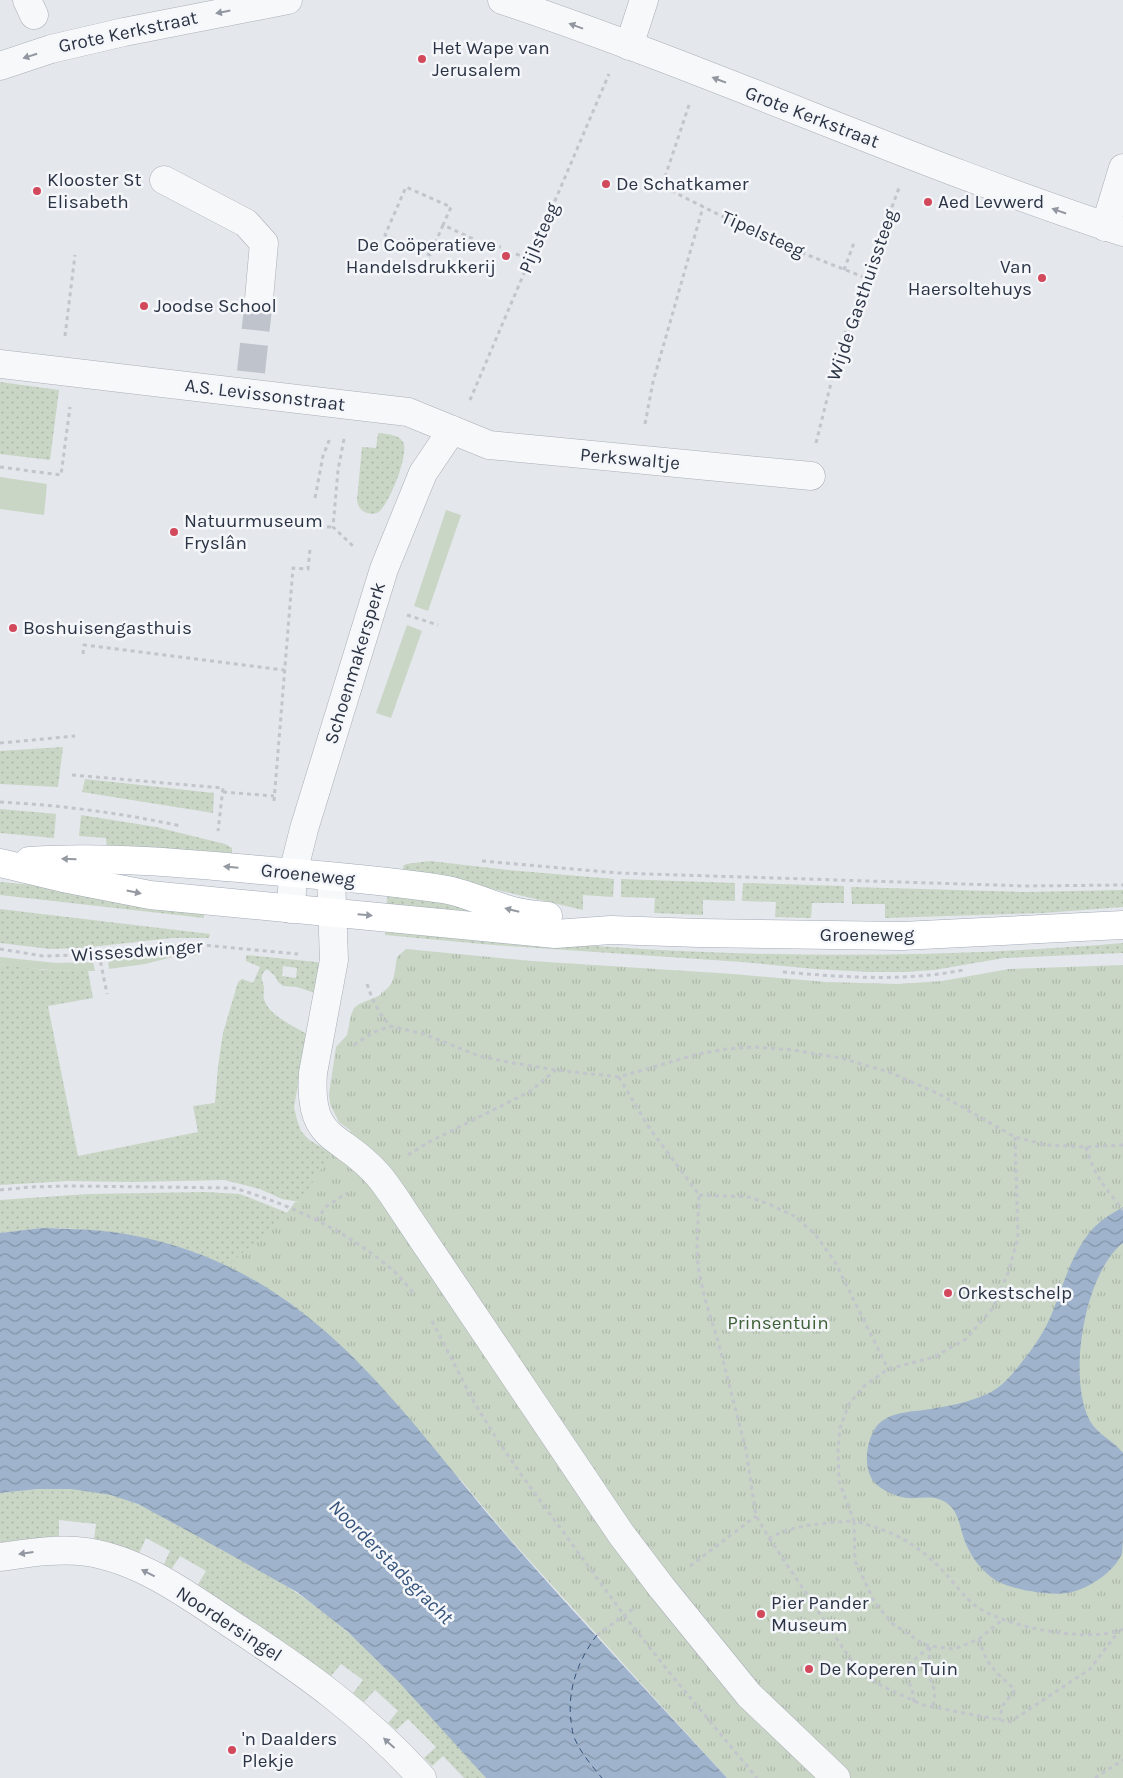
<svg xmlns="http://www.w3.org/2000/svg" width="1123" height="1778" viewBox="0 0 1123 1778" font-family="Karla,sans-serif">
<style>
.grass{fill:url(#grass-dots);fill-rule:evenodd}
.park{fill:url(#park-tufts)}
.garden{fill:#c9d6c5}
.water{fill:url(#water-waves)}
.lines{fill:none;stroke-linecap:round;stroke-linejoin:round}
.ferry{stroke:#34527a;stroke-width:1;stroke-dasharray:6 5;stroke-linecap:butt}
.minor-tunnel{stroke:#bfc3cb;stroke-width:28;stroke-dasharray:28 14;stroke-linecap:butt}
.minor-casing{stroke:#a9aeb7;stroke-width:29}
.major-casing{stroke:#a3abb8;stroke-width:29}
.path{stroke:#c2c5cb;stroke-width:3;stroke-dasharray:4 4;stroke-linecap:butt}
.minor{stroke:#f7f8fa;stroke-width:28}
.major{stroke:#fff;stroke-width:28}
.oneway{fill:#9196a0}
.oneway2{fill:#959aa2}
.poi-dot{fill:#d1495b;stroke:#f4f6f9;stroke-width:2}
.labels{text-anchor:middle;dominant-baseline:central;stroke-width:5;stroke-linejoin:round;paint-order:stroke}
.street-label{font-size:19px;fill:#2b3445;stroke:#f4f6f9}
.poi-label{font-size:19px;fill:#2b3445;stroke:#f4f6f9;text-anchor:start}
.park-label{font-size:19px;fill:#3f6138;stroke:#f4f6f9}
.water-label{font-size:20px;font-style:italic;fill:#34527a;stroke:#f4f6f9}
</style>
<defs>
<pattern id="grass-dots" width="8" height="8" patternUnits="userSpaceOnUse" patternTransform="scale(1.25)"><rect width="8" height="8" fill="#c9d6c5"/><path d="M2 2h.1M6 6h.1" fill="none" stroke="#adb8ab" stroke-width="1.8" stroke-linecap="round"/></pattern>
<pattern id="park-tufts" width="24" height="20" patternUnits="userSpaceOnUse" patternTransform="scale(1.25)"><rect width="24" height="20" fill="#c9d6c5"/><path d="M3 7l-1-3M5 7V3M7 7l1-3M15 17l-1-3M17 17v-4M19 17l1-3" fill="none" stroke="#adb8ab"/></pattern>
<pattern id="water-waves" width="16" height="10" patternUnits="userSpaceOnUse" patternTransform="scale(1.25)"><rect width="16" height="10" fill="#9fb4cc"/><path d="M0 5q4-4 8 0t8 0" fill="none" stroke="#8293a7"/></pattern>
</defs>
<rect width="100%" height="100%" fill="#e4e7ec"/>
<g class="grass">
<polygon points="0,382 59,390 50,460 0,454"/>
<path d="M378,433C387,434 398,434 403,442C410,453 388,508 377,513C373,514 368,514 365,512C360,510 358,506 357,500L362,447L376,448Z"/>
<polygon points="63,747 58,787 0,784 0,751"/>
<polygon points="85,779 214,793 213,813 82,792"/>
<polygon points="0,809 56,814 54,838 0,833"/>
<polygon points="81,815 156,827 225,844 232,848 232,855 107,853 106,838 79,836"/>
<polygon points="430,861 508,870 614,879 613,897 583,895 583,910 463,882 403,871 403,866 406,864"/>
<polygon points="621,879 735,883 735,901 703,900 703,915 654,913 655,898 621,897"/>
<polygon points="0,882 57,887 204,912 204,918 0,895"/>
<polygon points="743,883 844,886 844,903 812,903 811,918 775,917 776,902 742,901"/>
<polygon points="851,887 1024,892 1123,890 1123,907 1043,913 885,918 885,904 852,904"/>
<polygon points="388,894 447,901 481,915 386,906"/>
<polygon points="0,909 210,934 209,938 172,938 82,948 50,949 0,943"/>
<path d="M385,929C477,937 568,945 660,950C812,958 971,956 1123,943V953L1004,958L934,970L906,972H868L815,969L742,962L493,945L385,935Z"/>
<path d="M246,955L317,962L320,964L315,993L297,987L283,986L278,982L275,976L267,969C259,975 262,979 264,987C264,991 263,995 264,999C269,1016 294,1026 307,1034L294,1107L297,1120L301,1131L308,1139L344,1161L300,1202L282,1199L260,1189L224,1180L133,1182L68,1181L0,1185V964L45,970L88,971L93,998L48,1006L78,1156L198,1132L193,1106L215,1103L218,1066L223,1033L238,982L242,979L253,983L260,967L246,961ZM283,966L297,968L296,978L282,976Z"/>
<path d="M206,1192L240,1194L298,1217L615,1612L197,1253C146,1236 96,1227 42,1228C28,1229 14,1232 0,1233V1200L89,1194Z"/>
<path d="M38,1489C55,1489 73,1488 91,1490C134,1497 178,1524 215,1546C242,1561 271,1575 297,1593C369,1641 429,1713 486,1778H464L443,1756L432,1766L424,1758L436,1747L408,1719L396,1730L388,1723L398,1711L375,1690L364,1702L353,1693L363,1680L341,1664L331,1676L251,1620L197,1586L206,1571L180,1556L171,1570L163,1566L170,1551L146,1538L139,1553L117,1545L94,1540L96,1524L59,1520V1536L0,1543V1493Z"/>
</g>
<path class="park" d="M406,949L532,961L733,974L826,982L898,984L942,981L1009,969L1123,965V1778H727L510,1539L386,1390L355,1358L296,1306L264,1285L228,1266L287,1213L295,1202H300L331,1154L351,1131L339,1122L330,1104L329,1094L336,1047L347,1035L351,1015L354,1008L359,1004L381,995V993C396,985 394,972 397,957Z"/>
<g class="garden">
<polygon points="0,477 47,484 44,515 0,509"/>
<polygon points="446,510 461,515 428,611 414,606"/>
<polygon points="407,625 422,631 391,718 376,713"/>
<polygon points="200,951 199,955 172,957 145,964 109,969 108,960 160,953"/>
<path d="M0,957L56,963L93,962L95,971C63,971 32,970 0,964Z"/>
</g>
<g class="water">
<path d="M1123,1207V1243C1084,1273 1067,1379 1090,1421C1097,1434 1114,1441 1123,1453C1123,1478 1123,1503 1123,1528C1123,1535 1123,1546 1122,1553C1115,1572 1087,1590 1067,1593C1048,1596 1005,1589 991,1577C980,1568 972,1558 966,1544C960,1531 960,1513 948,1504C935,1494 921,1499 907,1498C897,1497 881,1490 874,1482C863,1468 866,1445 874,1430C885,1411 912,1412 931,1409C949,1406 970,1402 987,1394C999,1389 1010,1377 1018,1367C1030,1352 1042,1336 1050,1318C1062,1290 1070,1256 1090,1232C1099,1221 1111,1214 1123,1207Z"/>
<path d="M41,1228C73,1229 105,1229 136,1236C317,1272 400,1413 511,1541C581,1621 655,1699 727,1778H486L398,1681L347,1631L297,1592L197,1536L138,1504L111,1495L71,1489H38L0,1493V1233Z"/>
</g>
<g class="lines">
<path class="ferry" d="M597,1635C578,1660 567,1690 571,1721C572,1726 572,1732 574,1737C580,1752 592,1766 602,1778"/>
<polyline class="minor-tunnel" points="251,372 259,299"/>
<defs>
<g id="minor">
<polyline points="27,0 34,15"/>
<path d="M502,0C711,70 913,163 1123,232"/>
<polyline points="629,46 644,0"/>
<polyline points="0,66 51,49 124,32 288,0"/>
<polyline points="164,180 246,223 264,243 259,299"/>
<polyline points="1105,227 1123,168"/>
<polyline points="0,364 408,412 489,445 811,476"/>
<path d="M331,877L334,960L313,1073C308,1144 341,1132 378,1175C390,1189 400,1206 411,1222L621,1534L662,1588L749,1695L836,1778"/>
<polyline points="291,909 293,873 304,829 384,569 423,473 452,430"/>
<path d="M0,1557C29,1553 58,1548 87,1552C140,1560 188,1595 231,1624C303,1671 364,1714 422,1778"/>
</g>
<g id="major">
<path d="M29,861C106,856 184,863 260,870C321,875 382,880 442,889C463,892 483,902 503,908C518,913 533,915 548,916"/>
<polyline points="1,863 63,878 150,895 555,934 611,930 699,933 902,936 1123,925"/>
</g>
</defs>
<use href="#minor" class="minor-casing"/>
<use href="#major" class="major-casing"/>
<g class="path">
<polyline points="689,105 662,186 767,239 866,278"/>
<polyline points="443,225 430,255 385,235 406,187 451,207 443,225 482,243 501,247"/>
<polyline points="516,254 530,259"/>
<polyline points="844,270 855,240"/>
<polyline points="65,336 75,255"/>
<polyline points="470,400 609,74"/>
<polyline points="645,424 653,382 703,207"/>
<polyline points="344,439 338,470 333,527 355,548"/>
<polyline points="816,443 840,347 899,188"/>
<polyline points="0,467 61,475 70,407"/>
<polyline points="315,498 323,456 330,438"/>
<polyline points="327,527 333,527"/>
<polyline points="407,615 438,625"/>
<polyline points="83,654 84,645 284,670"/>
<polyline points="0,743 75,736"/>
<polyline points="72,775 223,788 218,831"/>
<polyline points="223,792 274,796"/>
<polyline points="274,801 293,568 308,569 310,549"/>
<path d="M0,802C60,805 121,813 181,826"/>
<polyline points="482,861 618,873 1025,886 1123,885"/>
<polyline points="0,949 43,956 82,955 164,946 203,945 298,954"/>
<polyline points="99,954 107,994"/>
<path d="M783,972C843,977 903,982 963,970"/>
<polyline points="367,984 372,998 380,1013 390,1026 424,1034 479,1056 513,1063 556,1070 619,1077 698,1054 726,1049 755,1047 793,1050 841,1058 889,1072 939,1094 1015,1137 1046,1145 1086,1147 1123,1145"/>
<polyline points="354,1045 372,1033 390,1026"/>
<path d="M619,1077L648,1126L699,1195L697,1245L698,1267L705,1299L718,1341L746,1450L756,1516L769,1538C796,1524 825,1523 854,1521L855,1561L875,1603L893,1624L922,1643L930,1646L954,1649L979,1639L1002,1620"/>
<path d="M1015,1137L1018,1238L1008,1273L993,1308L966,1339L934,1357L888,1369L863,1387L849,1404L840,1428L838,1450L839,1481L854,1521C893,1531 917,1543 945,1573C954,1583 963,1595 973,1604C1002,1627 1089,1644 1123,1629"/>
<path d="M1086,1147C1095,1177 1104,1186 1123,1210"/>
<polyline points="408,1155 429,1142 529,1092 556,1070"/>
<path d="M0,1190L30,1187L70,1186L234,1188C292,1205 349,1232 395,1272C402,1279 409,1288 415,1295"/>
<polyline points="699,1195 749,1197 769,1204 794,1216 815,1234 835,1262 888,1369"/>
<polyline points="316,1220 327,1206 347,1193"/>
<polyline points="432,1321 475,1404 495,1436 520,1473 624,1615 673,1677 757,1778"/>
<polyline points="769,1538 855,1666 862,1673 882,1686 923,1705 1010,1722 1090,1669 1119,1631"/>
<polyline points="690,1566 756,1516"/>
<polyline points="597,1635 633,1609"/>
<path d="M979,1639C987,1668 995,1670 1015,1690L1003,1705L999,1720"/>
<polyline points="930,1647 928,1672 935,1692 933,1707"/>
<polyline points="914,1702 913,1693 905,1671 905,1668 930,1646"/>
<polyline points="1095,1778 1123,1760"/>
</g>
<use href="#minor" class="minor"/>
<use href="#major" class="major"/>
</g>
<defs><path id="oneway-solid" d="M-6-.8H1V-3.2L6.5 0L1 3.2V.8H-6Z" transform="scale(1.25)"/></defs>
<g class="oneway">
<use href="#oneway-solid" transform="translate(223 12) rotate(169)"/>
<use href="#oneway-solid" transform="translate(576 26) rotate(-160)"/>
<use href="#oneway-solid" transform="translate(30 56) rotate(162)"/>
<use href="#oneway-solid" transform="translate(719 80) rotate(-159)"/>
<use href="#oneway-solid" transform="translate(1059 211) rotate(-161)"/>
<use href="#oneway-solid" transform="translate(26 1553) rotate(172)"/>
<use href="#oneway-solid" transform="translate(148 1573) rotate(-153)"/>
<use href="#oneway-solid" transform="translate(389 1743) rotate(-138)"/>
</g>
<g class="oneway2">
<use href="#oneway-solid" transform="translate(69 859) rotate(-179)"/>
<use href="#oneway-solid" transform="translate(231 867) rotate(-175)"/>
<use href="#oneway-solid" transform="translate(134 892) rotate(12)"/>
<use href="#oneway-solid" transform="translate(512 910) rotate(-166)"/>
<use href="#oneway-solid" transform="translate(365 915) rotate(5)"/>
</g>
<g class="poi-dot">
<circle cx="422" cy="59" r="5"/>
<circle cx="606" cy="184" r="5"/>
<circle cx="37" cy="191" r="5"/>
<circle cx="928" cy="202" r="5"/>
<circle cx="506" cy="256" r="5"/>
<circle cx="1042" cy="278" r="5"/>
<circle cx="144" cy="306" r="5"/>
<circle cx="174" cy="532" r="5"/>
<circle cx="13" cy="628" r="5"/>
<circle cx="948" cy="1293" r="5"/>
<circle cx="761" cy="1614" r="5"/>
<circle cx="809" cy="1669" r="5"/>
<circle cx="232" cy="1750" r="5"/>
</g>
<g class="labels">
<g class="street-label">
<text transform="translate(128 32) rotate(-12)">Grote Kerkstraat</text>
<text transform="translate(812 117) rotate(21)">Grote Kerkstraat</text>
<text transform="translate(763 234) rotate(24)">Tipelsteeg</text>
<text transform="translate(539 238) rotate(-67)">Pijlsteeg</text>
<text transform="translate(862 295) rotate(-71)">Wijde Gasthuissteeg</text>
<text transform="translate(265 395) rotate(7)">A.S. Levissonstraat</text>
<text transform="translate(630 459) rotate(5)">Perkswaltje</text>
<text transform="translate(355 663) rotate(-73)">Schoenmakersperk</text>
<text transform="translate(308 875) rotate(6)">Groeneweg</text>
<text x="867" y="935">Groeneweg</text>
<text transform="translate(137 951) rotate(-4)">Wissesdwinger</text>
<text transform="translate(229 1624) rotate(33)">Noordersingel</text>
</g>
<g class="poi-label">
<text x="432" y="48">Het Wape van<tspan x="432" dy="22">Jerusalem</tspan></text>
<text x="47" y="180">Klooster St<tspan x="47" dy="22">Elisabeth</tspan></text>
<text x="616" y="184">De Schatkamer</text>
<text x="938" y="202">Aed Levwerd</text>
<text x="496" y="245" text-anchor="end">De Coöperatieve<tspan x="496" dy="22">Handelsdrukkerij</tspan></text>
<text x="1032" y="267" text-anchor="end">Van<tspan x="1032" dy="22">Haersoltehuys</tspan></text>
<text x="154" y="306">Joodse School</text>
<text x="184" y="521">Natuurmuseum<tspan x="184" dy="22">Fryslân</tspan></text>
<text x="23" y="628">Boshuisengasthuis</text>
<text x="958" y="1293">Orkestschelp</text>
<text x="771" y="1603">Pier Pander<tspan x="771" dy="22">Museum</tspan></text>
<text x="819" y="1669">De Koperen Tuin</text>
<text x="242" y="1739">'n Daalders<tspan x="242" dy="22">Plekje</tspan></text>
</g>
<g class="park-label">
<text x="778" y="1323">Prinsentuin</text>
</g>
<g class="water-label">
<text transform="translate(391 1562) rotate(45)">Noorderstadsgracht</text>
</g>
</g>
</svg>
